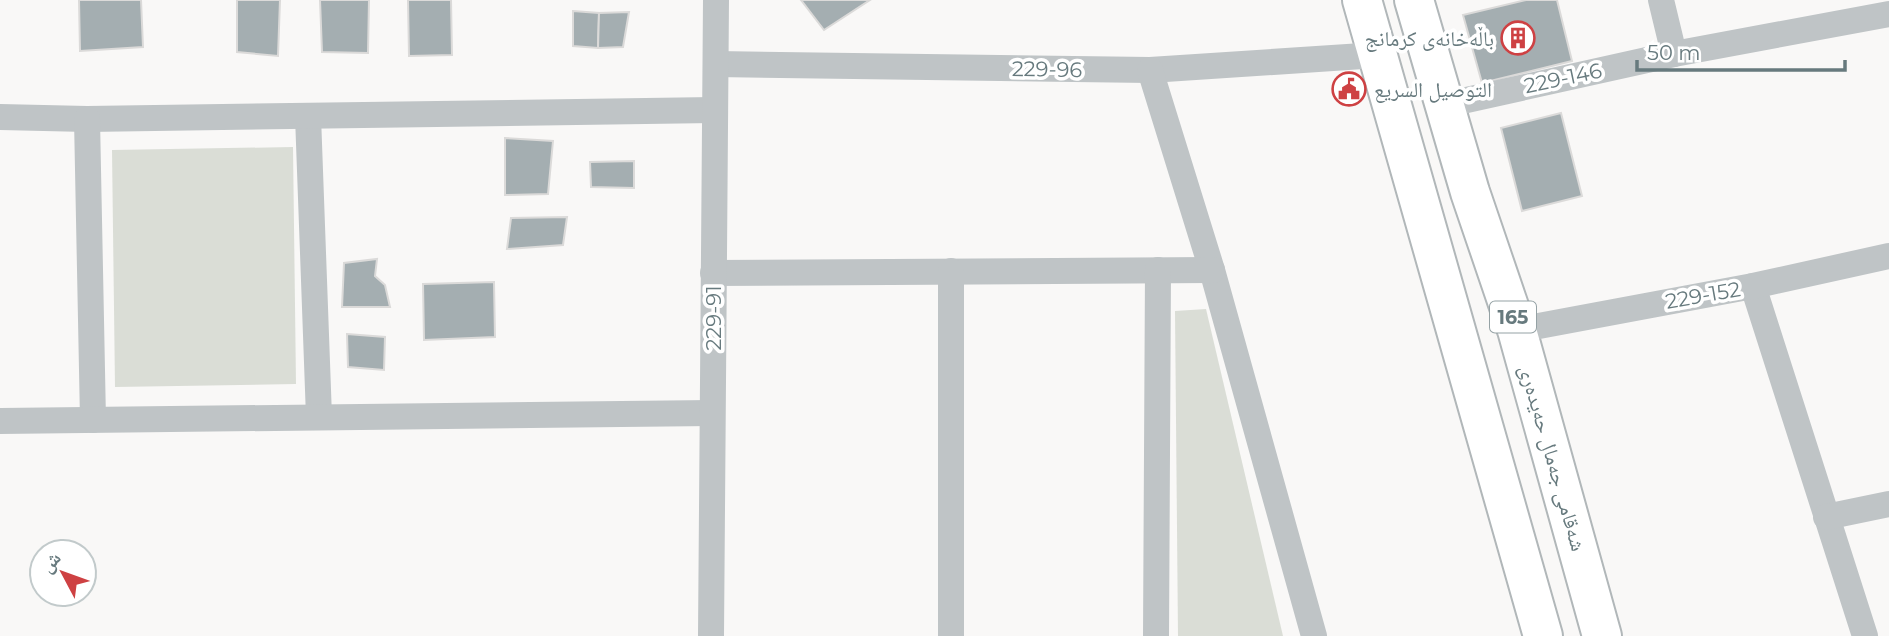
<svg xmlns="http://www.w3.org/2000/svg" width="1889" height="636" viewBox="0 0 1889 636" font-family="Montserrat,'Noto Naskh Arabic',sans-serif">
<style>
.park{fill:#daddd6}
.building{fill:#a4aeb1;stroke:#dbdad9;stroke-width:2}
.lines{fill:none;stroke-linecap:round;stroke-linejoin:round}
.primary-casing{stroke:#b1b7b9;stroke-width:42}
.minor{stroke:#bfc4c6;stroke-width:26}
.primary{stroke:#fff;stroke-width:38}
.labels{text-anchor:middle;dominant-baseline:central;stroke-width:7;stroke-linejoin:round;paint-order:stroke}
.shield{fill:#fff;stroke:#95a2a5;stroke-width:2}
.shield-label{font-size:19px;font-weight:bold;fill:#677a7e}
.poi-label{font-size:21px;fill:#677a7e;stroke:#fff;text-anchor:end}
.street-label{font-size:21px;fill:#677a7e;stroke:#fff}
</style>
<rect width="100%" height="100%" fill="#f9f8f7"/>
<g class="park">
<polygon points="293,147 296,384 115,387 112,150"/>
<polygon points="1206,309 1283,636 1178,636 1175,311"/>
</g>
<g class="building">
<polygon points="79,0 141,0 143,47 80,51"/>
<polygon points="237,0 280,0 278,56 237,52"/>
<polygon points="320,0 369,0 368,53 322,52"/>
<polygon points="408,0 451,0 452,55 409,56"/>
<polygon points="801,0 870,0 824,30"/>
<polygon points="1526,0 1557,0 1572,61 1482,83 1463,15"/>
<polygon points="573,11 599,13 598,48 573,46"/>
<polygon points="629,12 623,47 598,48 599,13"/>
<polygon points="1561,113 1582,196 1522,211 1501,128"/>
<polygon points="505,138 553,141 548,194 505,195"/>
<polygon points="634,161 634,188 591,187 590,162"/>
<polygon points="567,217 563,245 507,249 511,218"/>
<polygon points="377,259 375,276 385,285 390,307 342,307 344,263"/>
<polygon points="494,282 495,337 424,340 423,284"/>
<polygon points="347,334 385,337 384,370 348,367"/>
</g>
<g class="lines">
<defs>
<g id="primary">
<polyline points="1362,0 1543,636"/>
<polyline points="1414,0 1470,192 1517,330 1602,636"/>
</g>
</defs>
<use href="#primary" class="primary-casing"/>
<g class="minor">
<polyline points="1661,0 1674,54"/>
<polyline points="716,64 1150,70 1378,55"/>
<polyline points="1150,70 1212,270 1314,636"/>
<polyline points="1444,105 1674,54 1889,14"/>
<polyline points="308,116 319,417"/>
<polyline points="0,117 87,119 714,110"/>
<polyline points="87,119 93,420"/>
<polyline points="713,273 1212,270"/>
<polyline points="1753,286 1865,636"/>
<polyline points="1517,330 1753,286 1889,256"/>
<polyline points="0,421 712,413"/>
<polyline points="1826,517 1889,504"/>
<polyline points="711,636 716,0"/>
<polyline points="951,636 951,271"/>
<polyline points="1156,636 1158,270"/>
</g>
<use href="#primary" class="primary"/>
</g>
<defs>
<symbol id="building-ring" viewBox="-11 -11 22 22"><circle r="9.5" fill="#fff" stroke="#ce4143" stroke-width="1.5"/><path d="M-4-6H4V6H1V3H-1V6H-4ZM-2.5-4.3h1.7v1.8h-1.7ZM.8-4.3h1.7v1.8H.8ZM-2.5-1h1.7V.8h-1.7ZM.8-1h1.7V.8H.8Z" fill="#ce4143"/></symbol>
<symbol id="civic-ring" viewBox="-11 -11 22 22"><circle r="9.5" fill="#fff" stroke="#ce4143" stroke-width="1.5"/><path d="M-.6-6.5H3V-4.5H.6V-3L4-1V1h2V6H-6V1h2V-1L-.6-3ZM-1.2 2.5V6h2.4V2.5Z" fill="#ce4143"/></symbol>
</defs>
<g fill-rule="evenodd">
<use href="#building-ring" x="1499" y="19" width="38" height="38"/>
<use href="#civic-ring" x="1330" y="70" width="38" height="38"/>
</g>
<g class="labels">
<rect class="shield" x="1490" y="301.5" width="46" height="31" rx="5"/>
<g class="shield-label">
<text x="1513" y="317">165</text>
</g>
<g class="poi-label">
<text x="1494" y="38">باڵەخانەی کرمانج</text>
<text x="1374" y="89" text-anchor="start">التوصيل السريع</text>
</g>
<g class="street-label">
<text transform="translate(1047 69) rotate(1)">229-96</text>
<text transform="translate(1563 78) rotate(-12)">229-146</text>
<text transform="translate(1703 295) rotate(-10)">229-152</text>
<text transform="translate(713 318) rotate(-90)">229-91</text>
<text transform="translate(1553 458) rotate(74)">شەقامی جەمال حەیدەری</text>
</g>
</g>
<g transform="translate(63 573) rotate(311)"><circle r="33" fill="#ffffff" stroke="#c2cacb" stroke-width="2"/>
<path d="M0-5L12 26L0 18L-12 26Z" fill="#ce4143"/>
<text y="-10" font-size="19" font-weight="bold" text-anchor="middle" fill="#677a7e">ش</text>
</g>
<path d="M1637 60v10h208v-10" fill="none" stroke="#677a7e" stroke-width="3.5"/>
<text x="1647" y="60" font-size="21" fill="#677a7e" stroke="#ffffff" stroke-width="5" paint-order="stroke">50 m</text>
</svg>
